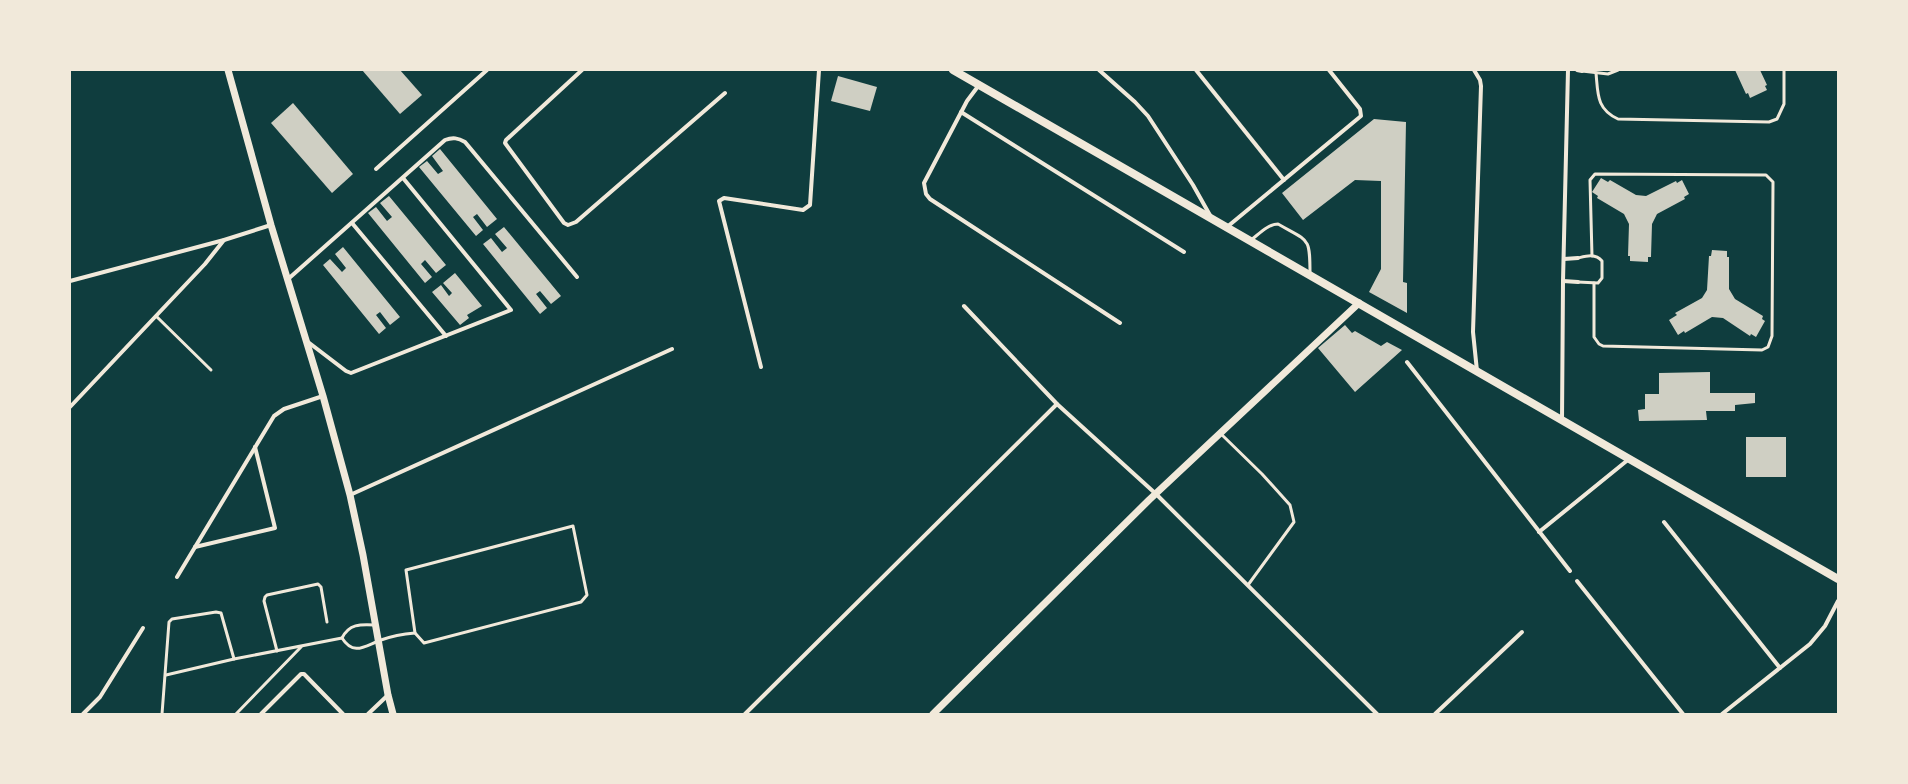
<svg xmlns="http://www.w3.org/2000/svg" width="1908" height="784" viewBox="0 0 1908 784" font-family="Arial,sans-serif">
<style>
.building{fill:#cfcfc3}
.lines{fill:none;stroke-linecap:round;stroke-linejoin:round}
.service{stroke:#f1e9da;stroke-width:3}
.minor{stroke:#f1e9da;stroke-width:4}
.tertiary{stroke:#f1e9da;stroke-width:7}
.secondary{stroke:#f1e9da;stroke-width:8}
</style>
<rect width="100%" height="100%" fill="#0f3d3e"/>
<g class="building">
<polygon points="362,70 400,70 422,95 400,114"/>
<polygon points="1735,70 1760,70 1767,85 1765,86 1767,90 1750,98 1748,93 1746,94"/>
<polygon points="838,76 877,87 870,111 831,101"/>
<polygon points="293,103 353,174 332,193 271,123"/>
<polygon points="1374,119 1406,122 1403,282 1407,283 1407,313 1369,292 1381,269 1381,181 1355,180 1303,220 1282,193"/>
<polygon points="440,149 497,219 487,227 477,214 473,217 483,230 476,236 419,167 427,161 438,174 443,171 432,156"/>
<polygon points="1601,178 1608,182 1610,180 1636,195 1646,196 1676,181 1677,183 1682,180 1689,194 1684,197 1685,199 1657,214 1652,224 1651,257 1648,257 1648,262 1630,261 1630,256 1628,256 1629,224 1624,214 1597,198 1598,196 1592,192"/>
<polygon points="389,196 446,265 436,273 425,260 421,264 432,277 425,283 368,213 376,207 387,221 392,217 380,203"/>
<polygon points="504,227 561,296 551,304 540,291 536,294 547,308 540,314 483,244 491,238 502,252 507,248 495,234"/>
<polygon points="343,247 400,317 390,325 380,312 376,315 386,328 379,334 323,265 330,259 342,272 346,268 335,254"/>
<polygon points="1712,250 1727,251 1727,257 1729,257 1729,289 1735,299 1763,316 1762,319 1765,321 1756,337 1751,334 1750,336 1723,318 1712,317 1685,333 1684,331 1678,335 1669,320 1677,315 1675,313 1702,298 1707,290 1709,256 1711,256"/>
<polygon points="455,273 482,306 467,315 469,318 460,325 432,292 441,285 449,296 452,293 443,283"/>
<polygon points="1345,325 1352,333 1355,331 1381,346 1387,342 1402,350 1355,392 1318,348"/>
<polygon points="1710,372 1710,393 1755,393 1755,403 1735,405 1735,411 1706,411 1707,420 1639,421 1638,410 1645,409 1645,394 1659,394 1659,373"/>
<rect x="1746" y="437" width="40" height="40"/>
</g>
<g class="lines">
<g class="service">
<polyline points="1582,71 1608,74 1618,70"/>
<path d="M1596,73C1598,93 1596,109 1618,119L1769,122L1777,119L1784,104V70"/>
<path d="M1251,240C1259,234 1268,224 1278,224C1309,242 1310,236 1310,274"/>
<polyline points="1592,256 1590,180 1595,174 1766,175 1773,182 1772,336 1768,347 1762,350 1603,346 1599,344 1594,337 1594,283"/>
<path d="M1578,258C1586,256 1595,253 1602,261V278L1598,283L1578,282"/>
<polyline points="156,316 211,370"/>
<polyline points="1220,433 1262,474 1290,505 1294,522 1248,585"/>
<polygon points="573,526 587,595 581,602 424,643 415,633 406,570"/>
<path d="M375,625C360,624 349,624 342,638C354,657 366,645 381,640C392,636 403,634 415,633"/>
<polyline points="277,651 264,601 265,597 267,595 318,584 321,587 327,622"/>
<polyline points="166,675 234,659 342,638"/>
<polyline points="162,714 169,622 172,619 216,612 221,613 234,659"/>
<polyline points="236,714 301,647"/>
</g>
<g class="minor">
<polyline points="582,70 506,140 505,143 564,223 568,225 576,222 725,93"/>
<polyline points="1099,70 1135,102 1148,116 1193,185 1211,217"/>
<polyline points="1196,70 1284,180"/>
<polyline points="1474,70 1480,80 1481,86 1473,332 1477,371"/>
<polyline points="1577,70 1582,71"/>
<polyline points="979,85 967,101 924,183 926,194 930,199 1120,323"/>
<polyline points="961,112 1184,252"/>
<polyline points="376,169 487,70"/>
<polyline points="352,223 446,336"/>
<polyline points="1227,227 1361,116 1360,109 1329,70"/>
<polyline points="1564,259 1578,258"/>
<path d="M287,280L445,140C453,137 458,138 465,142L577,277"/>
<polyline points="70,281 224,240 271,225"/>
<polyline points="1563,281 1578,282"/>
<polyline points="964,306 1057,404 1156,494 1377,714"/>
<polyline points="308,342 346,371 351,373 511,310 403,178"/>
<polyline points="1407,362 1570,571"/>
<polyline points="761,367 719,201 724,198 803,210 810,205 819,70"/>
<polyline points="70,407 205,264 224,240"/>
<polyline points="1562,420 1563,281 1568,70"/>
<polyline points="350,495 672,349"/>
<polyline points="1664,522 1780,668"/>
<polyline points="1539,532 1629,459"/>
<polyline points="195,547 275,528 255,447"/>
<polyline points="177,577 274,416 284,409 323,396"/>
<polyline points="1577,581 1683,714"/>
<polyline points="83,714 100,697 143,628"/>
<polyline points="261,714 301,674 304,674 343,714"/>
<polyline points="368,714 388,695"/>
<polyline points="745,714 1057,404"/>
<polyline points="1435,714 1522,632"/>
<polyline points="1722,714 1810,644 1825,626 1838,601"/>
</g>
<g class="tertiary">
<polyline points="228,70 271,225 323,396 350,495 363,555 388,695 393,714"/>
<polyline points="933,714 1149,500 1359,303"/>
</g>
<polyline class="secondary" points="953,70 1838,579"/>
</g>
<rect width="1908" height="784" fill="none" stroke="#f1e9da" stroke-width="142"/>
</svg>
